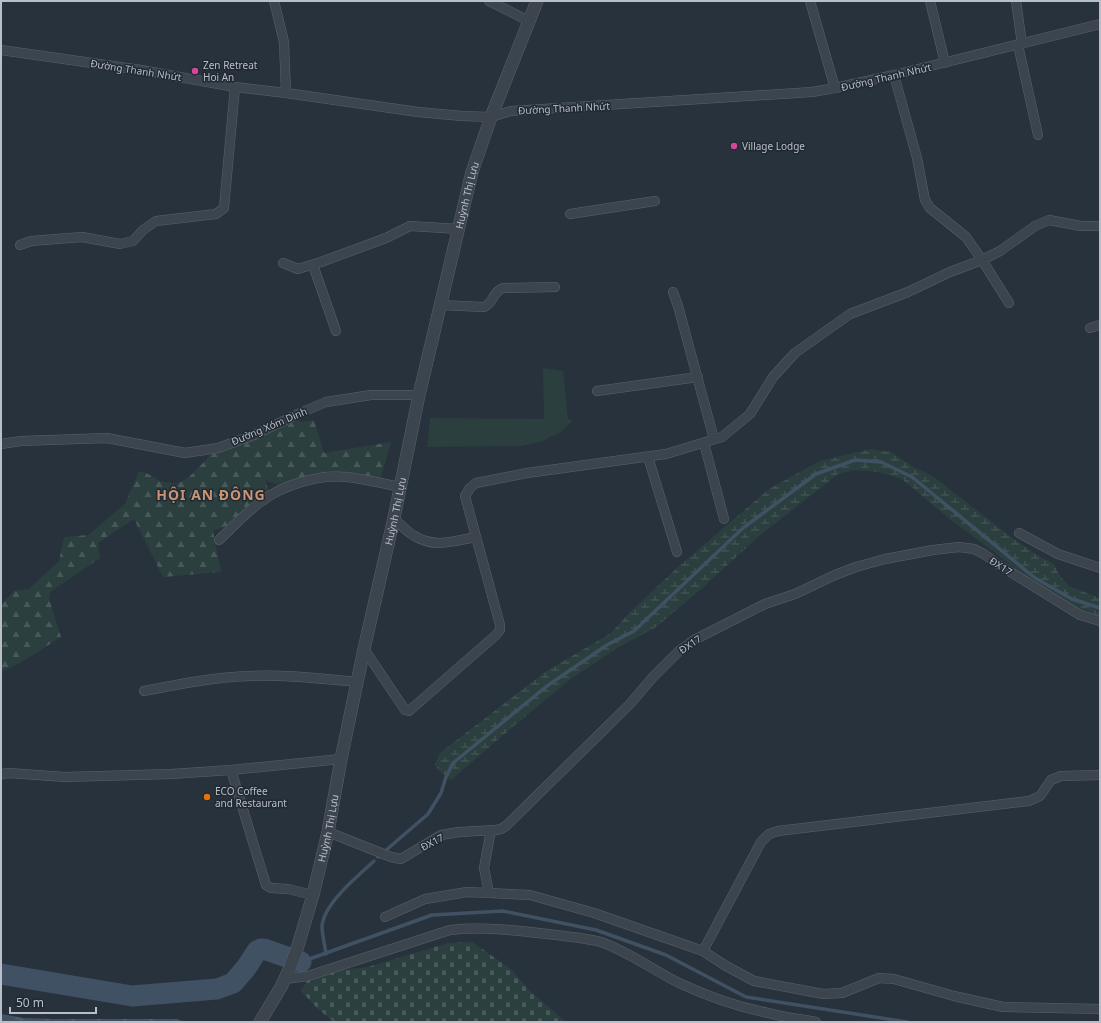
<svg xmlns="http://www.w3.org/2000/svg" width="1101" height="1023" viewBox="0 0 1101 1023" font-family="'Noto Sans',sans-serif">
<style>
.green{fill:#2b3f3f}
.forest{fill:url(#forest-firs)}
.wetland{fill:url(#wetland-marsh)}
.cemetery{fill:url(#cemetery-stones)}
.water{fill:url(#water-ripples)}
.lines{fill:none;stroke-linecap:round;stroke-linejoin:round}
.stream{stroke:#405164;stroke-width:3.5}
.river{stroke:#405164;stroke-width:21}
.minor-casing{stroke:#5a626b;stroke-width:10}
.tertiary-casing{stroke:#5a626b;stroke-width:13}
.minor{stroke:#3c444d;stroke-width:9}
.tertiary{stroke:#3c444d;stroke-width:12}
.hotel-dot{fill:#d1479c;stroke:#212932;stroke-width:1.5}
.food-dot{fill:#e8710a;stroke:#212932;stroke-width:1.5}
.labels{text-anchor:middle;dominant-baseline:central;stroke-width:3;stroke-linejoin:round;paint-order:stroke}
.poi-label{font-size:10px;fill:#b8bfc8;stroke:#212932;text-anchor:start}
.street-label{font-size:10px;fill:#b8bfc8;stroke:#212932}
.district-label{font-size:14px;font-weight:bold;letter-spacing:1px;fill:#c89473;stroke:#212932}
</style>
<defs>
<pattern id="forest-firs" width="22" height="20" patternUnits="userSpaceOnUse"><rect width="22" height="20" fill="#2b3f3f"/><path d="M5 1l3.5 6h-7zM16 11l3.5 6h-7z" fill="#485959"/></pattern>
<pattern id="wetland-marsh" width="20" height="14" patternUnits="userSpaceOnUse"><rect width="20" height="14" fill="#2b3f3f"/><path d="M1 5h8M5 5V1M11 12h8M15 12V8" fill="none" stroke="#485959"/></pattern>
<pattern id="cemetery-stones" width="16" height="16" patternUnits="userSpaceOnUse"><rect width="16" height="16" fill="#2b3f3f"/><path d="M2 7V4a2 2 0 0 1 4 0v3zM10 15v-3a2 2 0 0 1 4 0v3z" fill="#485959"/></pattern>
<pattern id="water-ripples" width="26" height="14" patternUnits="userSpaceOnUse"><rect width="26" height="14" fill="#405164"/><path d="M2 4q2-2 4 0t4 0M15 11q2-2 4 0t4 0" fill="none" stroke="#5a6879"/></pattern>
</defs>
<rect width="100%" height="100%" fill="#28323d"/>
<polygon class="green" points="543,368 563,371 568,419 573,420 561,432 540,442 520,446 427,447 430,418 544,419"/>
<polygon class="forest" points="294,419 301,422 314,420 324,453 391,442 379,484 311,479 281,486 265,480 269,492 251,516 213,531 221,572 163,577 134,519 98,543 100,558 50,592 49,599 61,637 20,663 1,672 1,603 2,604 14,591 29,589 59,561 64,537 88,535 125,504 139,471 148,474 160,481 177,484 189,477 211,455 271,431"/>
<polygon class="wetland" points="870,449 891,452 914,467 934,477 1011,537 1036,554 1054,564 1060,576 1069,586 1100,598 1100,615 1079,610 1047,593 981,542 952,521 902,479 878,472 855,470 838,474 758,537 700,590 656,627 619,647 572,678 522,719 451,780 438,770 435,764 440,753 545,672 611,633 629,613 678,567 769,489 820,461"/>
<polygon class="cemetery" points="472,942 511,969 528,989 566,1022 334,1022 318,1009 301,991 308,979 333,971 368,967 448,943"/>
<polygon class="water" points="1,1014 24,1018 52,1019 175,1019 187,1022 1,1022"/>
<g class="lines">
<g class="stream">
<polyline points="378,857 428,814 441,793 446,777 453,763 547,686 607,645 634,631 743,528 816,474 855,460 881,462 912,477 1035,578 1072,599 1100,608"/>
<path d="M326,954C325,946 322,934 322,926C324,903 358,876 374,861"/>
<polyline points="301,962 432,915 503,911 596,930 666,955 746,997 907,1022"/>
</g>
<polyline class="river" points="1,974 132,996 217,989 233,983 246,968 257,951 261,949 264,949 301,962"/>
<defs>
<g id="minor">
<polyline points="274,1 284,42 286,93"/>
<polyline points="489,1 529,21"/>
<polyline points="810,1 835,88"/>
<polyline points="930,1 945,63"/>
<polyline points="1016,1 1022,44"/>
<polyline points="1018,45 1038,135"/>
<polyline points="1,50 141,70 235,87 286,93 418,112 462,116 491,117 511,111 812,92 835,88 894,75 1100,24"/>
<polyline points="894,75 917,158 925,200 930,208 966,237 982,260 1009,303"/>
<polyline points="570,214 655,201"/>
<polyline points="20,245 31,241 82,237 120,244 133,241 143,230 156,221 216,214 224,208 235,87"/>
<polyline points="283,263 298,269 321,262 386,238 410,226 459,229"/>
<polyline points="313,265 336,331"/>
<polyline points="673,292 678,306 714,439"/>
<path d="M440,305L484,307C494,303 492,292 503,288L555,287"/>
<polyline points="1090,328 1100,325"/>
<polyline points="597,391 698,377"/>
<polyline points="704,443 724,519"/>
<polyline points="1,444 21,441 107,438 185,453 218,448 254,435 300,413 326,402 371,395 419,395"/>
<polyline points="648,457 677,552"/>
<path d="M394,518C400,524 406,531 413,535C434,549 454,541 476,537"/>
<polyline points="1019,533 1058,554 1100,568"/>
<path d="M219,540C233,527 246,512 262,501C283,485 319,474 346,477C364,479 382,483 400,487"/>
<polyline points="364,649 405,710 409,711 496,635 500,630 500,625 465,496 470,488 476,483 527,473 666,454 722,437 750,414 773,377 795,353 850,314 908,292 950,272 982,260 1000,251 1035,226 1049,220 1081,226 1100,226"/>
<path d="M144,691C180,684 215,677 251,676C286,674 322,679 358,682"/>
<polyline points="231,770 266,885 271,888 288,889 313,895"/>
<polyline points="1,774 9,773 65,777 171,774 231,770 341,759"/>
<polyline points="328,832 391,857 401,859 441,835 459,832 496,830 501,829 507,825 630,704 653,677 679,651 694,640 765,604 795,594 835,575 856,567 885,559 933,550 959,547 974,549 984,554 999,565 1080,615 1100,621"/>
<polyline points="489,893 484,868 491,830"/>
<polyline points="385,917 425,899 467,892 530,895 594,913 703,951 726,966 754,981 823,994 842,993 879,978 894,979 954,996 1003,1007 1100,1009"/>
<polyline points="703,951 761,842 769,834 778,831 1029,801 1040,796 1051,780 1061,776 1100,775"/>
<path d="M285,979L308,976L450,930C486,926 521,931 556,935C571,937 587,938 601,942C629,952 653,970 679,983C707,996 738,1007 768,1013C784,1017 800,1019 816,1022"/>
</g>
<g id="tertiary">
<path id="s1" d="M260,1022L281,987L289,970L297,949L313,895L328,832L341,759L364,649L394,518L419,395L472,172L491,117L537,1"/>
</g>
</defs>
<use href="#minor" class="minor-casing"/>
<use href="#tertiary" class="tertiary-casing"/>
<use href="#minor" class="minor"/>
<use href="#tertiary" class="tertiary"/>
</g>
<g class="hotel-dot">
<circle cx="195" cy="71" r="4"/>
<circle cx="734" cy="146" r="4"/>
</g>
<circle class="food-dot" cx="207" cy="797" r="4"/>
<g class="labels">
<g class="poi-label">
<text x="203" y="65">Zen Retreat<tspan x="203" dy="12">Hoi An</tspan></text>
<text x="742" y="146">Village Lodge</text>
<text x="215" y="791">ECO Coffee<tspan x="215" dy="12">and Restaurant</tspan></text>
</g>
<g class="street-label">
<text transform="translate(136 70) rotate(9)">Đường Thanh Nhứt</text>
<text transform="translate(886 77) rotate(-13)">Đường Thanh Nhứt</text>
<text transform="translate(564 108) rotate(-3)">Đường Thanh Nhứt</text>
<text stroke="none"><textPath href="#s1" startOffset="855">Huỳnh Thị Lựu</textPath></text>
<text transform="translate(269 426) rotate(-23)">Đường Xóm Dinh</text>
<text stroke="none"><textPath href="#s1" startOffset="531">Huỳnh Thị Lựu</textPath></text>
<text transform="translate(1001 566) rotate(33)">ĐX17</text>
<text transform="translate(690 644) rotate(-34)">ĐX17</text>
<text stroke="none"><textPath href="#s1" startOffset="207">Huỳnh Thị Lựu</textPath></text>
<text transform="translate(432 842) rotate(-27)">ĐX17</text>
</g>
<g class="district-label">
<text x="211" y="494">HỘI AN ĐÔNG</text>
</g>
</g>
<rect width="1101" height="1023" fill="none" stroke="#b8bfc8" stroke-width="4"/>
<path d="M10 1007v6h86v-6" fill="none" stroke="#b8bfc8" stroke-width="2"/>
<text x="16" y="1007" font-size="12" fill="#b8bfc8" stroke="#212932" stroke-width="3" paint-order="stroke">50 m</text>
</svg>
